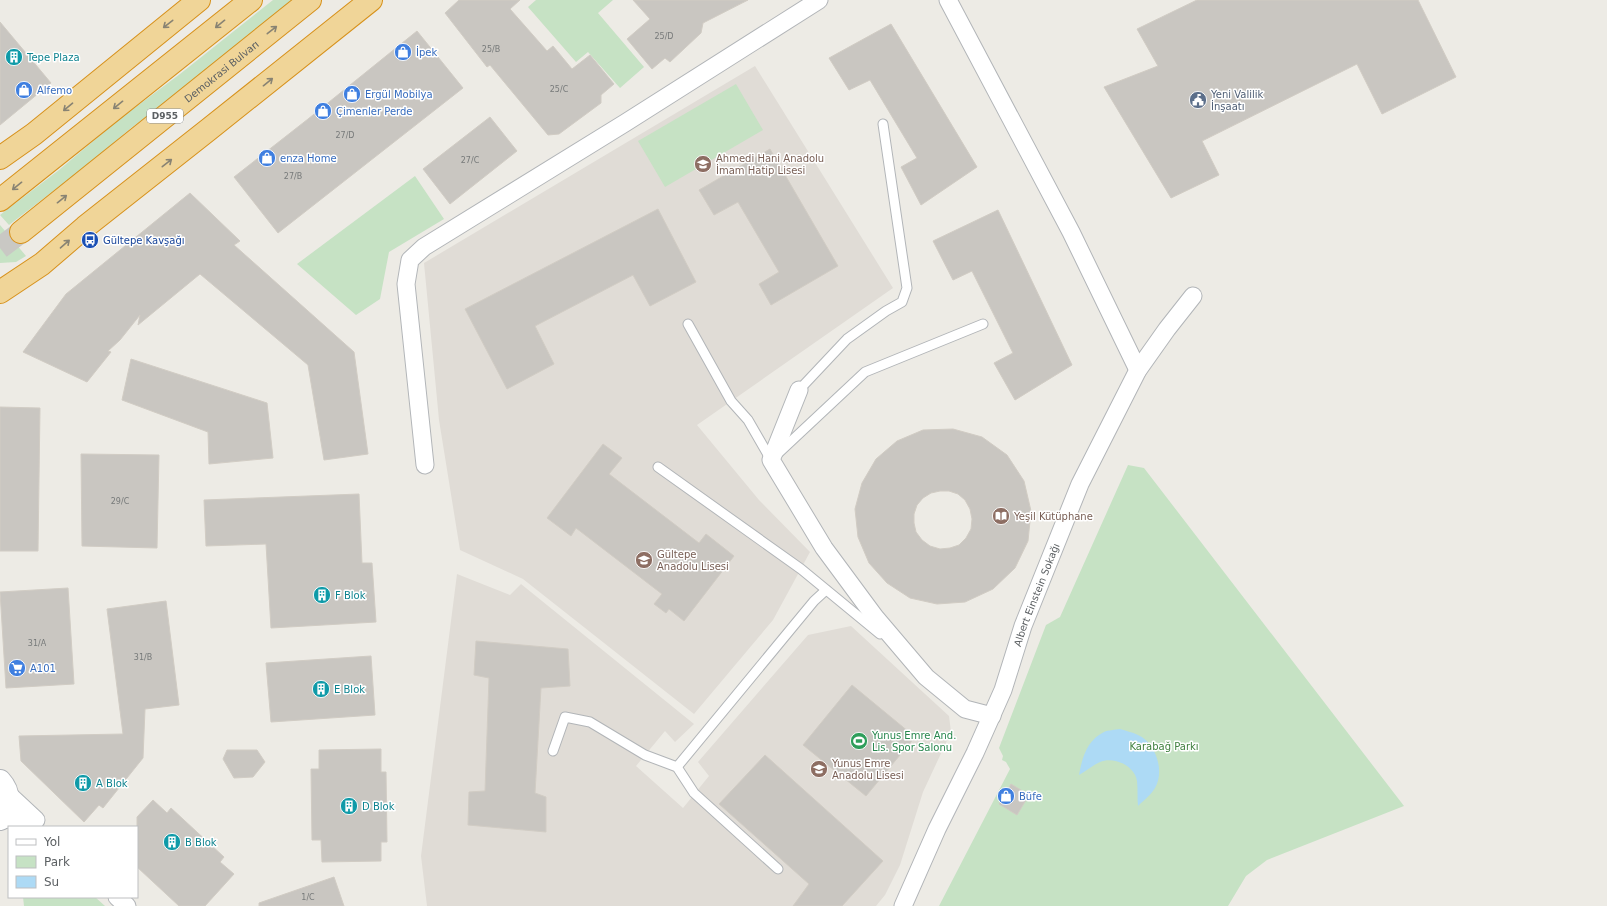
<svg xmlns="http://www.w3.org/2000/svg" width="1607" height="906" viewBox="0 0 1607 906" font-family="'DejaVu Sans',sans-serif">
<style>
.education{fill:#e0dcd6}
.green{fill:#c6e2c4}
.water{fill:#addaf5}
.building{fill:#c9c6c1;stroke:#d1ccc4;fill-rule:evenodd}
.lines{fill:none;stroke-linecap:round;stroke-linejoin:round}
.highway-tunnel{stroke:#c9c8c4;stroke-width:22;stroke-dasharray:22 11;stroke-linecap:butt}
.lane-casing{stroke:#b2b5b8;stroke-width:11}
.street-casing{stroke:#b2b5b8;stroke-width:19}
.secondary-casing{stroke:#b1b4b8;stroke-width:24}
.highway-casing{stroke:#d7911b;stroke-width:24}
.lane{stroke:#fff;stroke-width:9}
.street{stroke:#fff;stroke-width:17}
.secondary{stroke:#fff;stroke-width:22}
.highway{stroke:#f0d598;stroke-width:22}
.oneway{stroke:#888373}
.labels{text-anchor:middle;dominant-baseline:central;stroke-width:3;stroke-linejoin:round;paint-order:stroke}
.number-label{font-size:8px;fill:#777a7a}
.shield{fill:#fff;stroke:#8d9092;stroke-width:1}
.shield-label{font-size:9px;font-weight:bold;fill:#5c6063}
.shop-label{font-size:10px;fill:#366cbe;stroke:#fff;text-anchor:start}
.culture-label{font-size:10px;fill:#0d838f;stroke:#fff;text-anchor:start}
.street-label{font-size:10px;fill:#5c6063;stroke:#fff}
.service-label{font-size:10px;fill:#4e5e75;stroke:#fff;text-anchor:start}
.education-label{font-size:10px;fill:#785e54;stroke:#fff;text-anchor:start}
.transit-label{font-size:10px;fill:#164399;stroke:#fff;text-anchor:start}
.leisure-label{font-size:10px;fill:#27864d;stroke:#fff;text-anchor:start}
.park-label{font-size:10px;fill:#40803f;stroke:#fff}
</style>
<rect width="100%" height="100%" fill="#edebe5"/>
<g class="education">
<polygon points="755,66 893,288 697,425 759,500 810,552 773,620 694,714 523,579 460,550 439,420 424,263"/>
<polygon points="457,574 510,595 521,584 694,724 675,742 665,731 636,766 683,808 709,776 698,762 808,635 851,626 949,716 951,732 923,792 900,865 885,895 876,906 427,906 421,856"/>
</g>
<g class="green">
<polygon points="273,0 293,0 189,85 131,128 91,162 9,225 0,215 59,170 117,121 180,74"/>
<polygon points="536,0 613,0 598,13 644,67 620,88 588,52 576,62 528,7"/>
<polygon points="736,84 763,130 665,187 638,141"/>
<polygon points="415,176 444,219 389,252 380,299 356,315 297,264"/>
<polygon points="0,225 26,256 16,262 0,263"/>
<polygon points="1128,465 1144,468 1404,806 1267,860 1246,876 1228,906 939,906 1010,769 1006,762 1002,760 1003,756 999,748 1046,625 1060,617"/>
<polygon points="23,897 95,897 105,906 24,906"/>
</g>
<path class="water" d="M1120,729C1126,731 1132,732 1138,735C1156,743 1165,771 1155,788C1151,795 1143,801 1138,806C1137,798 1138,789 1137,781C1135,766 1114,756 1100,762C1093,765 1086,771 1079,775C1082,758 1087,740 1104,732C1108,730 1115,730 1120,729Z"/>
<g class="building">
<polygon points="459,0 520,0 510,9 547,51 553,46 572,69 590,55 614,84 601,95 601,103 559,134 548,135 490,65 487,67 445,13"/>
<polygon points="633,0 748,0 703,23 701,33 670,62 665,58 652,69 627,39 650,19"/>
<polygon points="1197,0 1418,0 1456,77 1382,114 1357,64 1202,141 1219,175 1171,198 1104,87 1158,66 1137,29"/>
<polygon points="0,22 51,83 0,125"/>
<polygon points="891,24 977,167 921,205 901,167 917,158 870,80 849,90 829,58"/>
<polygon points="417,31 463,88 278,233 234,177 308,119"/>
<polygon points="490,117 517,151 450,204 423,169"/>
<polygon points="770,149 838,266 771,305 759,284 779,272 738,202 714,215 699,190"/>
<polygon points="190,193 240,241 234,245 354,352 368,454 324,460 308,365 200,274 138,325 140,315 120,340 108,351 111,352 87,382 23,352 66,294"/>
<polygon points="658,209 696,282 650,306 633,275 535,326 554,364 507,389 465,309"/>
<polygon points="998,210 1072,365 1015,400 994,363 1013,353 972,271 953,280 933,241"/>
<polygon points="131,359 267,403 273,458 209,464 208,432 122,400"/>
<polygon points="0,407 40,408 38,551 0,551"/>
<path d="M953,429L982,437L1007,455L1024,481L1031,511L1028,541L1015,568L993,589L965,602L937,604L910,598L887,583L869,563L858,537L855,509L862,483L876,459L897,441L923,430ZM940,491H949L958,494L965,500L970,509L972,519L971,529L966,538L959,545L950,548L940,549L930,546L922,540L916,532L914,523V514L917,505L923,498L931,493Z"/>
<polygon points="603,444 622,458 609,474 699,543 706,534 734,556 684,621 669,609 666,613 654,604 662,594 576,528 571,536 547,518"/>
<polygon points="81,454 159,455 157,548 82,546"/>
<polygon points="359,494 362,563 372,563 376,622 271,628 266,544 206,546 204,500"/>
<polygon points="68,588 74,684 6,688 0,592"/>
<polygon points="166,601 179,705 145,709 143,758 103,808 99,805 84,822 21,761 19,736 123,734 107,609"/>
<polygon points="476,641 568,649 570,686 541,688 535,793 546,797 546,832 468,825 469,792 485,791 489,678 474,675"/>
<polygon points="371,656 375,715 271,722 266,663"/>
<polygon points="852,685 915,737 866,796 803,745"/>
<polygon points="381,749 381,772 386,772 387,842 381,842 381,861 322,862 321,840 312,840 311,769 319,769 319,750"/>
<polygon points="227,750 257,750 265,762 253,777 234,778 223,759"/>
<polygon points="765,755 883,861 842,906 793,906 809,884 719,804"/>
<polygon points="1011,784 1029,795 1017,815 999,804"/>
<polygon points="153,800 167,813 171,808 224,857 220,862 234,874 205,906 179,906 137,867 137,817"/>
<polygon points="334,877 344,906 259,906 259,903"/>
</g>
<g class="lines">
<polyline class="highway-tunnel" points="0,248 21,232"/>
<defs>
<g id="lane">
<polyline points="688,324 731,401 748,420 771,460 865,372 983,324"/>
<polyline points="799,390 847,339 886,311 902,302 907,288 883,124"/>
<polyline points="658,467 801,569 880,634"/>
<polyline points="553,751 565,717 590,722 645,755 677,767 694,793 778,869"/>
<polyline points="677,767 814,601 826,590"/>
</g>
<g id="street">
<polyline points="948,0 1071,232 1138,370"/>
<polyline points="799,390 771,460 824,548 875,617 926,677 965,709 992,716"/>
<polyline points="425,465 406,284 410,260 424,247 625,123 819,0"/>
<polyline points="0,819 36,820 7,793"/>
<polyline points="117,897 127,906"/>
<path id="s1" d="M903,906L937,829L975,753L1003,690L1023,626L1080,484L1138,370L1167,329L1193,296"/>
</g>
<path id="secondary" d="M0,781C11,793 9,807 0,819"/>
<g id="highway">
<polyline points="0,158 34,134 199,0"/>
<polyline points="0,200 251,0"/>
<path id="s2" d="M21,232L310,0"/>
<polyline points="0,292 42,264 85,227 208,130 371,0"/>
</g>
</defs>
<use href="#lane" class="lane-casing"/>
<use href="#street" class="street-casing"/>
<use href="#secondary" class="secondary-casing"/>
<use href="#highway" class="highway-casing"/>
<use href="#lane" class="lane"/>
<use href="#street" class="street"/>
<use href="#secondary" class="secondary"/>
<use href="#highway" class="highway"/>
</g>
<defs><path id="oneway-shaft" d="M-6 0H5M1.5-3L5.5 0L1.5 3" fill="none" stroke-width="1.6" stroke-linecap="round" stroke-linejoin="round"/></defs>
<g class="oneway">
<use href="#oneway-shaft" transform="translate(168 24) rotate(142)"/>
<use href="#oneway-shaft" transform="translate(220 24) rotate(141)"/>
<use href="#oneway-shaft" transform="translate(272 30) rotate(-38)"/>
<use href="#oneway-shaft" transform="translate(268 82) rotate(-39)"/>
<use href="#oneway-shaft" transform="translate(118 105) rotate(141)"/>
<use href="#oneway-shaft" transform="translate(68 107) rotate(140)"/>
<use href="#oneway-shaft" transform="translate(167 163) rotate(-38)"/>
<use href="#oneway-shaft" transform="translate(17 186) rotate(141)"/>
<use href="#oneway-shaft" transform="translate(62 199) rotate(-39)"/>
<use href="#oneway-shaft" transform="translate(65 244) rotate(-41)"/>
</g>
<defs>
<symbol id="shop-disc" viewBox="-11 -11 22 22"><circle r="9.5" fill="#3f7fe0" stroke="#fff"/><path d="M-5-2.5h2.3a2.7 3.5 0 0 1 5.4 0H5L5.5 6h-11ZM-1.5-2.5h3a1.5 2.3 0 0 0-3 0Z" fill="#fff"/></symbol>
<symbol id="building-disc" viewBox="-11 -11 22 22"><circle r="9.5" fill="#0f9aa8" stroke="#fff"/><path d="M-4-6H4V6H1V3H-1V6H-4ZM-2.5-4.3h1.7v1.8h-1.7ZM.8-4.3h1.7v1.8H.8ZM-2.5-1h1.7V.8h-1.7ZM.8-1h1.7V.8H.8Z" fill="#fff"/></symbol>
<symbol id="civic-disc" viewBox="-11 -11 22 22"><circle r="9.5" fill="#5c6f8a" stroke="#fff"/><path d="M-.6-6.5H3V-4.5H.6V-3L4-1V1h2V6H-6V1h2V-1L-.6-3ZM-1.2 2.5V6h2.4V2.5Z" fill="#fff"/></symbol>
<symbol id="school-disc" viewBox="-11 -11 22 22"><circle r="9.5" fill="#8d6e63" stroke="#fff"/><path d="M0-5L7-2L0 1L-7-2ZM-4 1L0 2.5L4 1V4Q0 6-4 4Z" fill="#fff"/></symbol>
<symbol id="bus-disc" viewBox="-11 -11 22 22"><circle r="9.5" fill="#1a4fb4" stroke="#fff"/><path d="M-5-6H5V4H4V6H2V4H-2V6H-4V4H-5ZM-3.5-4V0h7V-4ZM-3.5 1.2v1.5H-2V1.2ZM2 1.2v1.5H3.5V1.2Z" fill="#fff"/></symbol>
<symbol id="library-disc" viewBox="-11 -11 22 22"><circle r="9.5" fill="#8d6e63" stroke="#fff"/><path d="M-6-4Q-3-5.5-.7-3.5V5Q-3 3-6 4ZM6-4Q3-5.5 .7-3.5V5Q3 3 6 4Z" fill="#fff"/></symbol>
<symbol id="supermarket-disc" viewBox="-11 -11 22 22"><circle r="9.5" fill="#3f7fe0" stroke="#fff"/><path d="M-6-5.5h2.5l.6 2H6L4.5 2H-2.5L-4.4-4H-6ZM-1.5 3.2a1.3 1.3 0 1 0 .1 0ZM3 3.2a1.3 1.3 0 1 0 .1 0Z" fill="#fff"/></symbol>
<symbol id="stadium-disc" viewBox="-11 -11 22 22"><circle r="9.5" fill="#2e9e5b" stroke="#fff"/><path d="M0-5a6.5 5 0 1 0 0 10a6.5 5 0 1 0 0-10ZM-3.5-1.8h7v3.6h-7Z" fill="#fff"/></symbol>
</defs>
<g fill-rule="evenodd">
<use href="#shop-disc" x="393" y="42" width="20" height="20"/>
<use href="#building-disc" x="4" y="47" width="20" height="20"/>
<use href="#shop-disc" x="14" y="80" width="20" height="20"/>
<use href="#shop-disc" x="342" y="84" width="20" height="20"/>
<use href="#civic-disc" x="1188" y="90" width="20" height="20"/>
<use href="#shop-disc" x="313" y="101" width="20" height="20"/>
<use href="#shop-disc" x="257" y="148" width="20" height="20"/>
<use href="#school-disc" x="693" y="154" width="20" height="20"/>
<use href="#bus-disc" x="80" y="230" width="20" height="20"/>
<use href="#library-disc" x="991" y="506" width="20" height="20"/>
<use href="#school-disc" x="634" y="550" width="20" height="20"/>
<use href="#building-disc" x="312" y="585" width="20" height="20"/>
<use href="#supermarket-disc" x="7" y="658" width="20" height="20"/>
<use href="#building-disc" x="311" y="679" width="20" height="20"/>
<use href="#stadium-disc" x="849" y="731" width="20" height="20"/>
<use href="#school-disc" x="809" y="759" width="20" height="20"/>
<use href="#building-disc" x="73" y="773" width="20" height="20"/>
<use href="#shop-disc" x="996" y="786" width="20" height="20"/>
<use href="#building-disc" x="339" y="796" width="20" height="20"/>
<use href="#building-disc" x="162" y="832" width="20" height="20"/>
</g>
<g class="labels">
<g class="number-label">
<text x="664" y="36">25/D</text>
<text x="491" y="49">25/B</text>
<text x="559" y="89">25/C</text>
<text x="345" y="135">27/D</text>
<text x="470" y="160">27/C</text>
<text x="293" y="176">27/B</text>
<text x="120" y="501">29/C</text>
<text x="37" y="643">31/A</text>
<text x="143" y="657">31/B</text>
<text x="308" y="897">1/C</text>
</g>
<rect class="shield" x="147" y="109" width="36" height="14" rx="3"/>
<g class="shield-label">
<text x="165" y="116">D955</text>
</g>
<g class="shop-label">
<text x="416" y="52">İpek</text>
<text x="37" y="90">Alfemo</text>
<text x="365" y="94">Ergül Mobilya</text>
<text x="336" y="111">Çimenler Perde</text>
<text x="280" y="158">enza Home</text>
<text x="30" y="668">A101</text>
<text x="1019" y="796">Büfe</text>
</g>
<g class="culture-label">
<text x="27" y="57">Tepe Plaza</text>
<text x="335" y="595">F Blok</text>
<text x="334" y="689">E Blok</text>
<text x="96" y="783">A Blok</text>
<text x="362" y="806">D Blok</text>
<text x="185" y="842">B Blok</text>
</g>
<g class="street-label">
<text stroke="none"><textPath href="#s2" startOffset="257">Demokrasi Bulvarı</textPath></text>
<text stroke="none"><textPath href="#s1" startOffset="339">Albert Einstein Sokağı</textPath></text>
</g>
<g class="service-label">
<text x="1211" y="94">Yeni Valilik<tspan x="1211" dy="12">İnşaatı</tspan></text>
</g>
<g class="education-label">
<text x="716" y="158">Ahmedi Hani Anadolu<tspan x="716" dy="12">İmam Hatip Lisesi</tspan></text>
<text x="1014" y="516">Yeşil Kütüphane</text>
<text x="657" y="554">Gültepe<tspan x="657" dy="12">Anadolu Lisesi</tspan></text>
<text x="832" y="763">Yunus Emre<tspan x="832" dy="12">Anadolu Lisesi</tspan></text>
</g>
<g class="transit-label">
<text x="103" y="240">Gültepe Kavşağı</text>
</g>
<g class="leisure-label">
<text x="872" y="735">Yunus Emre And.<tspan x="872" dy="12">Lis. Spor Salonu</tspan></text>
</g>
<g class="park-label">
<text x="1164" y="746">Karabağ Parkı</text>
</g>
</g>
<rect x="8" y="826" width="130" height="72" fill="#ffffff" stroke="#bebfc1"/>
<rect x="16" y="839" width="20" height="6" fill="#ffffff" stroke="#bebfc1"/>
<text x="44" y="846" font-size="12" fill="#5c6063">Yol</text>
<rect x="16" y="856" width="20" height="12" fill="#c6e2c4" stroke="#bebfc1"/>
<text x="44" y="866" font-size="12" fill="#5c6063">Park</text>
<rect x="16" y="876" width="20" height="12" fill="#addaf5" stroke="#bebfc1"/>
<text x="44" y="886" font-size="12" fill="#5c6063">Su</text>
</svg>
